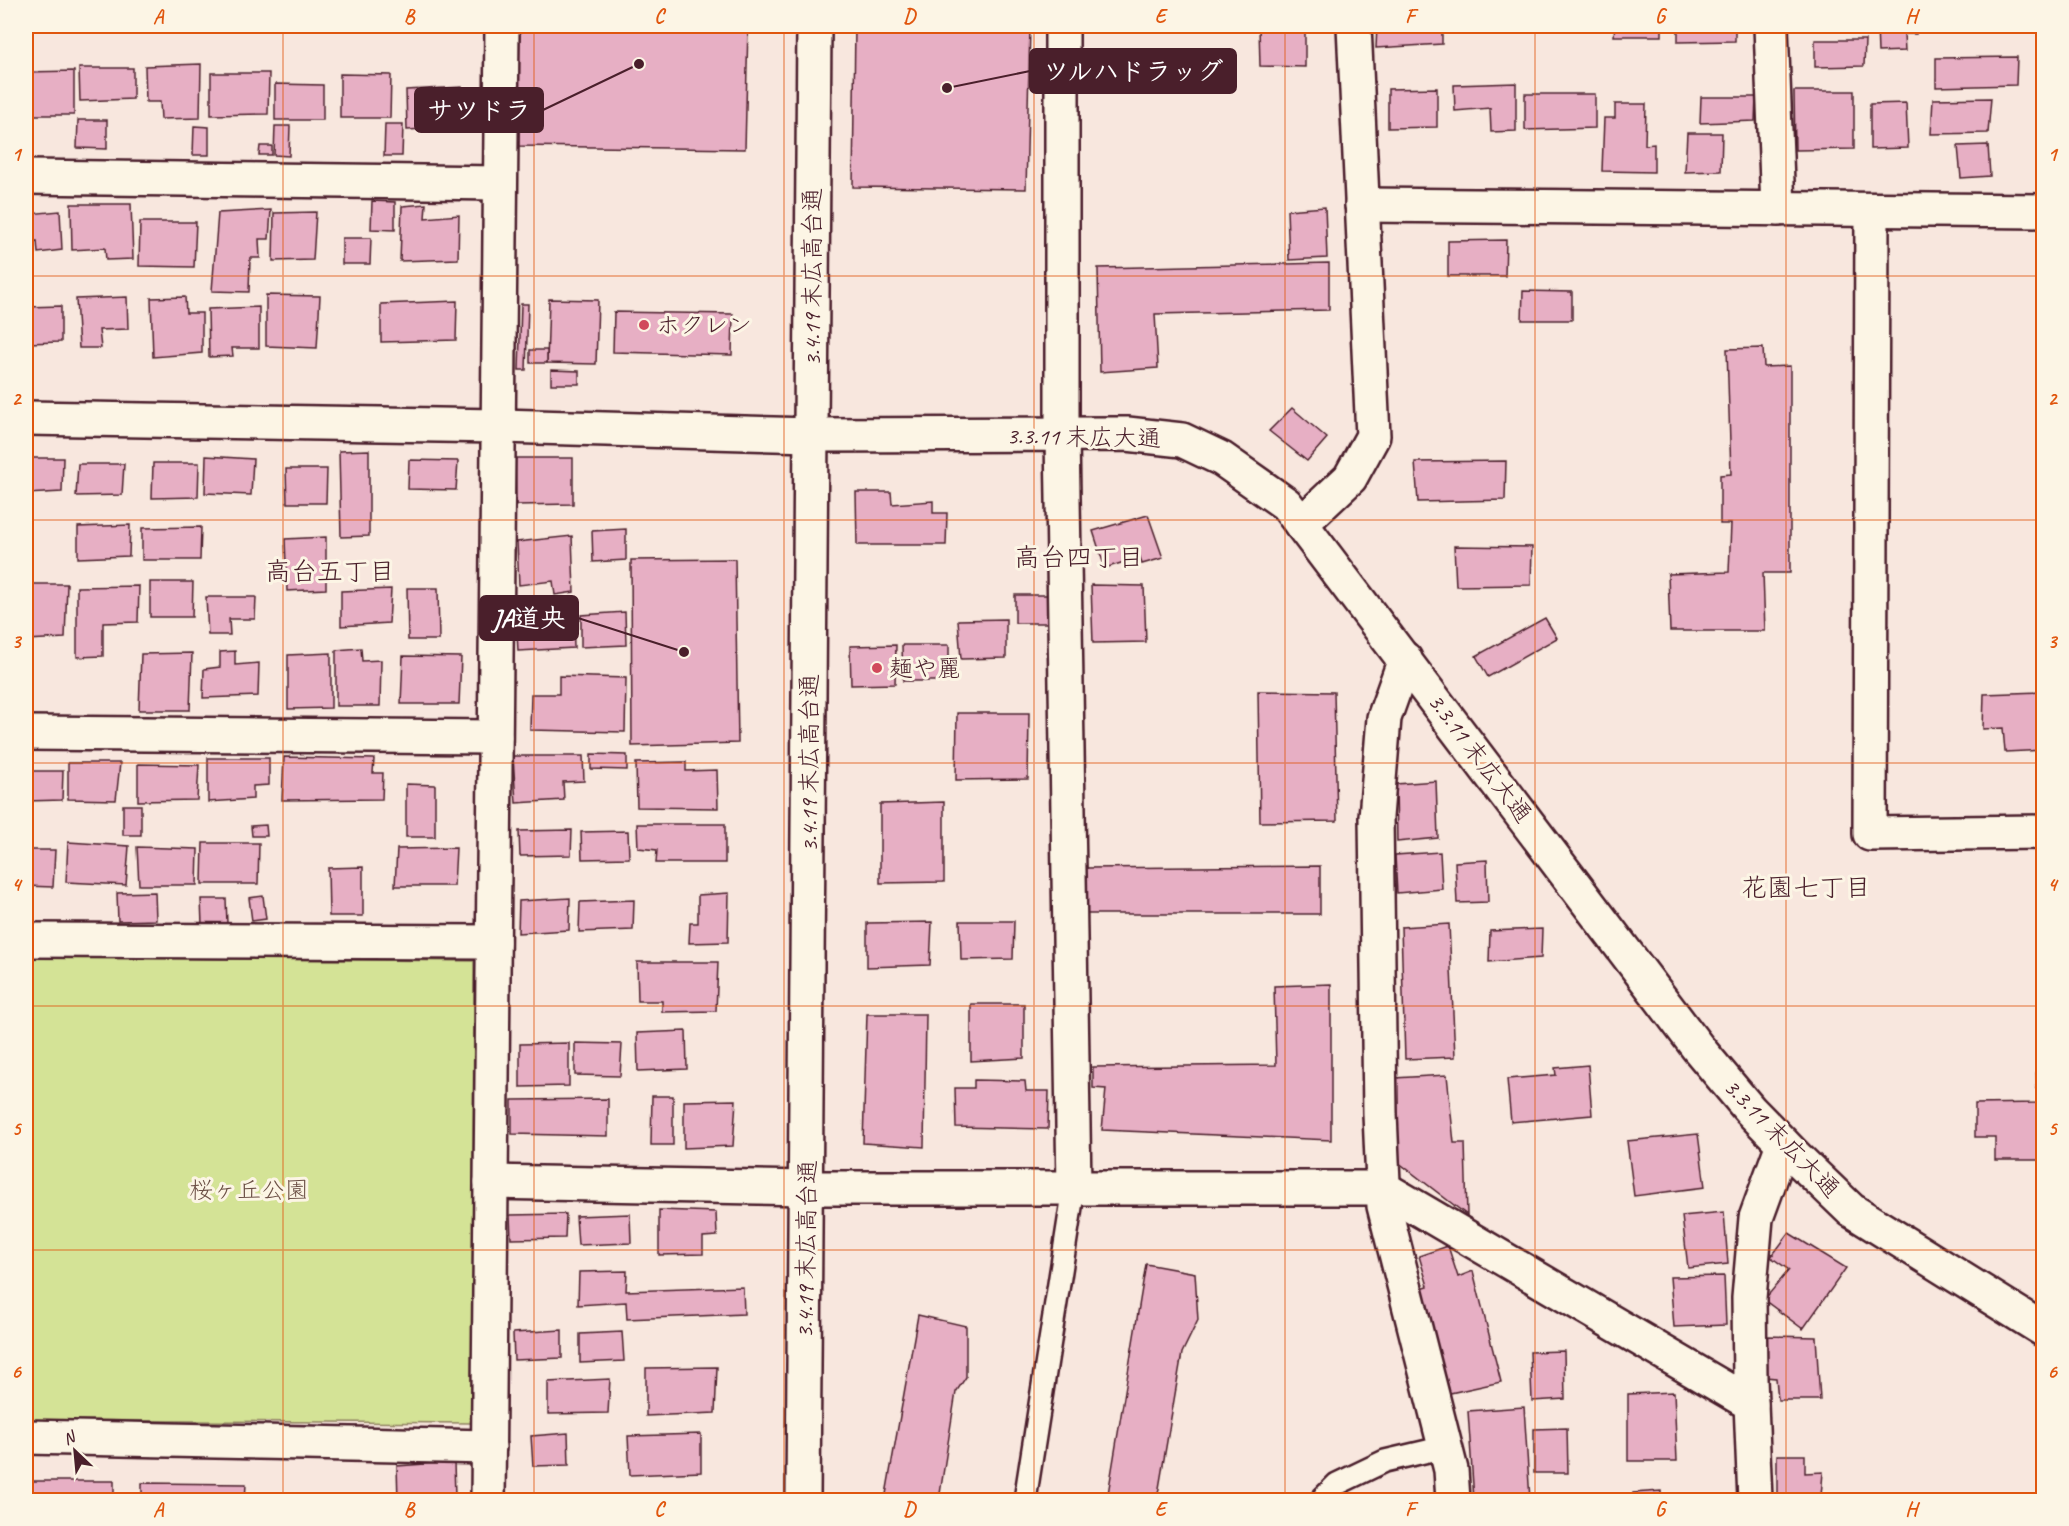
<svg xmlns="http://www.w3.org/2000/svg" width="2069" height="1526" viewBox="0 0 2069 1526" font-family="Caveat,'Klee One',sans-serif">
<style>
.green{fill:#d4e396;stroke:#8f8160;stroke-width:1.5}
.building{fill:#e7afc4;stroke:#4a1f2b;stroke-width:1.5}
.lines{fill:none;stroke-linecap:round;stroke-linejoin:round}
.service-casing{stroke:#4a1f2b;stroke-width:26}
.minor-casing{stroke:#4a1f2b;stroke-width:38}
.tertiary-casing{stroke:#4a1f2b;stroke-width:38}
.service{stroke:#fcf5e5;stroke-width:21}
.minor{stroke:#fcf5e5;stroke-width:33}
.tertiary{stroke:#fcf5e5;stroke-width:33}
.grid{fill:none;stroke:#e0560e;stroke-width:1.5;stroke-opacity:0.55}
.poi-dot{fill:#d1495b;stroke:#fcf5e5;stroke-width:2}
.labels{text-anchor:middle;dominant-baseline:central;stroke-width:6;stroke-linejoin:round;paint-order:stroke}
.street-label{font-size:24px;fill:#4a1f2b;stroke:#fcf5e5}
.poi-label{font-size:24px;fill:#4a1f2b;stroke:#fcf5e5;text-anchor:start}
.park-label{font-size:24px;fill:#6c5046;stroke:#fcf5e5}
.neighbourhood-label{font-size:26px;fill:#4a1f2b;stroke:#fcf5e5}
.leader{fill:none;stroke:#4a1f2b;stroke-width:2}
.callout-dot{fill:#4a1f2b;stroke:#fcf5e5;stroke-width:2}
.callout{fill:#4a1f2b;stroke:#4a1f2b;stroke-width:2}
.callout-label{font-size:26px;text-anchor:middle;font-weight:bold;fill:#fff}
.neatline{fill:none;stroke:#e0560e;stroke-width:2}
.grid-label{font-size:20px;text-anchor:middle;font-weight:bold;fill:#e0560e}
</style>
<rect width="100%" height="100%" fill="#f8e7de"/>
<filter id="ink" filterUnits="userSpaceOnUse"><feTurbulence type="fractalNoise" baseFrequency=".0167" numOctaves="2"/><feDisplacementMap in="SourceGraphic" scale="12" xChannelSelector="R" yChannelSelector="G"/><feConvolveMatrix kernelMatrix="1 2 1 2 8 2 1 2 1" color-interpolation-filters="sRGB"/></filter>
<g filter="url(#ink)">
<polygon class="green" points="26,957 474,961 472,1423 26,1420"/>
<g class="building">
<rect x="340" y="26" width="63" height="2"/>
<polygon points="520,26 748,26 745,149 517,146"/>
<polygon points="855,26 1030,26 1026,189 853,187"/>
<polygon points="1259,26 1305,26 1305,67 1260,66"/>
<polygon points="1377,26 1442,26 1442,44 1376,48"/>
<polygon points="1615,26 1662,26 1662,36 1614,36"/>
<polygon points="1678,26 1735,26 1735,41 1678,42"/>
<polygon points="1877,26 1916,26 1916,34 1904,34 1905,51 1878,52"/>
<polygon points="1815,40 1865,40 1864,66 1815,67"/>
<polygon points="2017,57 2016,85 1936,87 1936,58"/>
<polygon points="201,64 200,118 161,119 160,102 146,102 145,66"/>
<polygon points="79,68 133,68 133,99 80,101"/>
<polygon points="74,71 74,115 26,115 26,72"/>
<polygon points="211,73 269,73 268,114 211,115"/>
<polygon points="340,74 391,75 390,118 340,118"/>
<polygon points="1516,83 1516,131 1491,132 1490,108 1455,111 1454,85"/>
<polygon points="275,84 323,85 323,120 275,120"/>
<polygon points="462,87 462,127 407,130 406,90"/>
<polygon points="1437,88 1437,127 1388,128 1388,89"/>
<polygon points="1794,91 1854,91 1854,149 1795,150"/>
<polygon points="1525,94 1595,94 1595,128 1525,130"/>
<polygon points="1701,97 1756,97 1755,121 1700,123"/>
<polygon points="1991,98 1988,133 1931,134 1933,99"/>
<polygon points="1906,103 1908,148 1870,149 1870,104"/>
<polygon points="1615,104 1646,104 1645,145 1654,144 1654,172 1602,171 1604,118 1615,118"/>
<polygon points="78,120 107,120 107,149 77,148"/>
<polygon points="385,124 403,124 402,156 384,156"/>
<polygon points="194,126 209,127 209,155 193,155"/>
<polygon points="275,126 290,126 289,156 274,155"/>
<polygon points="1687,133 1722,133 1721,171 1685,172"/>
<polygon points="1988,145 1990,176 1961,178 1958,146"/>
<polygon points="260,146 272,146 272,155 259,155"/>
<polygon points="26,199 29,199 29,214 60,211 62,250 38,253 37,241 26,243"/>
<polygon points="372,201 395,202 395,230 371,229"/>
<polygon points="71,204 131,204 133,259 106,260 105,248 72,250"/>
<polygon points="426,204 425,218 459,215 458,259 400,261 402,206"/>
<polygon points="1325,207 1327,258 1289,260 1287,210"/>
<polygon points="271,210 269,239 259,239 260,258 250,258 249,292 212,291 218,213"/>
<polygon points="316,212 313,260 273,261 274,213"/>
<polygon points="140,222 196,222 194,267 139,266"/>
<polygon points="342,238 371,238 370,264 342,264"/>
<polygon points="1506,240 1505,276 1448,276 1448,241"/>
<polygon points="1329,263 1329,310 1155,314 1158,368 1100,372 1098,268"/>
<polygon points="1523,291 1572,292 1572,320 1522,320"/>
<polygon points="266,295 320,296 317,348 266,346"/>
<polygon points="127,297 128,329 99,330 101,348 79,348 76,299"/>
<polygon points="185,297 186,313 202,313 202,353 153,357 151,298"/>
<polygon points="549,299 598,300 596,364 547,363"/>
<polygon points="457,301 456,340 381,342 381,304"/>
<polygon points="521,304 528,304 526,370 519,370"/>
<polygon points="61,306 61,342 26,343 26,307"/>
<polygon points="259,307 259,348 232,348 233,356 209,357 208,309"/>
<polygon points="614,312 733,314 732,355 613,352"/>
<polygon points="1763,348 1764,367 1790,366 1790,573 1763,573 1765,631 1670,631 1668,574 1729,572 1731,524 1720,524 1720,475 1731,474 1727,349"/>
<rect x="530" y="350" width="17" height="13"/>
<polygon points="551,370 579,371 579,384 551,384"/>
<polygon points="1292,408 1327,438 1307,461 1269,431"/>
<polygon points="369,450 369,536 341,537 339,451"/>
<polygon points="206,456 253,459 251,495 205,493"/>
<polygon points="26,458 63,458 62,492 26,494"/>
<polygon points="515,458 573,458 573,504 516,505"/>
<polygon points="409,460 458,461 456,490 408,489"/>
<polygon points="1506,461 1505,500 1418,502 1415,462"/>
<polygon points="153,463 199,463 198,497 152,498"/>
<polygon points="78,464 124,464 122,495 76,496"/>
<polygon points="286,469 327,469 326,503 287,503"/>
<polygon points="856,492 891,492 892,504 933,501 933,513 947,513 946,545 857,545"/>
<polygon points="1148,515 1163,558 1142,564 1140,557 1105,568 1093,531"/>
<polygon points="130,525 129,556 78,558 78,527"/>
<polygon points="201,527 200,560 142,560 142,528"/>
<polygon points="626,529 626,560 593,562 592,531"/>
<polygon points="572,536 574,592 555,595 553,581 519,585 517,542"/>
<polygon points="326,537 326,589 287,591 285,539"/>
<polygon points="1454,546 1532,547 1531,585 1456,586"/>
<polygon points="735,559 738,743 632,746 631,560"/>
<polygon points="150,582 193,582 192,617 150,617"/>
<polygon points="26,584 67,584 65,638 26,640"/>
<polygon points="1091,585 1144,586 1146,642 1093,643"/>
<polygon points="139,586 138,622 103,623 103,656 77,657 77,587"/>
<polygon points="407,588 438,588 439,640 408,640"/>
<polygon points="391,589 389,623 341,626 341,591"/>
<polygon points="1015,595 1054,595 1053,623 1015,623"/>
<polygon points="206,597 256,597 255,619 229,619 230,635 208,635"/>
<polygon points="573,612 574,648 518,651 516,614"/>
<polygon points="625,612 626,645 581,647 581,615"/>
<polygon points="1545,618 1557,638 1488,677 1476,656"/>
<polygon points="1006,619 1006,658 961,659 958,620"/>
<polygon points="896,645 895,684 851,685 850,646"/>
<polygon points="902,645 949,645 949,681 903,681"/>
<polygon points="361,648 362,661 381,660 380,706 336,706 336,650"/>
<polygon points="235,651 235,665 259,663 258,696 203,698 204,669 220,667 220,652"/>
<polygon points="192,653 190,710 139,710 141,654"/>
<polygon points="331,653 331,708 288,709 288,655"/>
<polygon points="403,656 461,657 459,704 401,704"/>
<polygon points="559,676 626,678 625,732 530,730 531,694 559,694"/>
<polygon points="1258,691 1334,692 1337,821 1260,822"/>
<polygon points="2044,692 2044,750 2005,752 2003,728 1983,729 1984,694"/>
<polygon points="957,713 1029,713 1028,779 956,780"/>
<polygon points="591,754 627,755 627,770 591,769"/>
<polygon points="513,756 583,756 584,781 563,782 564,800 516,803"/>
<polygon points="284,757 374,759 373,773 383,773 382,799 282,800"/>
<polygon points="208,758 269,758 269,785 253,786 253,799 208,802"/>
<polygon points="686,762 686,771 717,770 718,808 637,807 636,763"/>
<polygon points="68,763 120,763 116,800 68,799"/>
<polygon points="138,764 199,765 197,800 138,801"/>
<polygon points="26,771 63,771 62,800 26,801"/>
<polygon points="1436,781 1438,838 1397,842 1396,784"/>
<polygon points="406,784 435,785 435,837 406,837"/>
<polygon points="944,802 944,882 880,883 880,804"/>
<rect x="123" y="805" width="18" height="30"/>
<polygon points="637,824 725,824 725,863 656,863 657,850 638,848"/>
<polygon points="266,825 267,836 252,836 251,826"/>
<polygon points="572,830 571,855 520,856 519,831"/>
<polygon points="628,831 629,858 582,859 581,832"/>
<polygon points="68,842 129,846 126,885 66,882"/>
<polygon points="203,843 259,843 258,884 202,884"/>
<polygon points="137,847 198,849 197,885 139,885"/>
<polygon points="456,848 454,886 395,886 397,849"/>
<polygon points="26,850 55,850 53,887 26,886"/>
<polygon points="1440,852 1442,889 1397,893 1395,855"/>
<polygon points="1487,860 1488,902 1457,903 1455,862"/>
<polygon points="1320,866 1320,914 1084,914 1085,868"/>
<polygon points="363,867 363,916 329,916 328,868"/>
<polygon points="26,886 28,886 27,923 26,923"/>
<polygon points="155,892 156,920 118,921 117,893"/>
<polygon points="729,893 728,942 689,943 690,923 698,923 698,895"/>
<polygon points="263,896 266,919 252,921 249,898"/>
<polygon points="570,898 569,930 518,933 519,901"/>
<polygon points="201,899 226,899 227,923 202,924"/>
<polygon points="634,900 633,930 579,932 580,902"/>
<polygon points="960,921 1014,921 1013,959 961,960"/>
<polygon points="932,922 930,965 867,967 867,923"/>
<polygon points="1449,924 1455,1057 1405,1059 1401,927"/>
<polygon points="1542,929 1541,958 1489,962 1490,931"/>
<polygon points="637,962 718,962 716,1011 662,1012 662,1001 638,1001"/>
<polygon points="1331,984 1331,1140 1102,1130 1106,1089 1093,1088 1093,1067 1276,1065 1274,986"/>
<polygon points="971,1004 1024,1004 1024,1058 971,1061"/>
<polygon points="867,1014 926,1014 924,1147 863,1143"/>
<polygon points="686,1031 687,1069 638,1071 637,1033"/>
<polygon points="569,1043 569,1086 520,1087 520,1044"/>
<polygon points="575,1043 622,1044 620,1076 575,1075"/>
<polygon points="2044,1054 2044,1160 1995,1160 1995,1137 1975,1137 1975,1104 2037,1103 2036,1055"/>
<polygon points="1588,1065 1592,1115 1511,1122 1507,1079 1556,1075 1555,1068"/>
<polygon points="1447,1075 1454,1143 1465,1143 1467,1215 1398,1162 1394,1078"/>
<polygon points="974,1080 1025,1081 1026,1091 1049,1091 1048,1129 956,1127 955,1088 974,1088"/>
<polygon points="652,1096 673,1096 673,1145 651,1145"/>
<polygon points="608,1099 608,1136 512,1134 512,1100"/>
<polygon points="736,1100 733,1146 684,1148 684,1101"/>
<polygon points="1698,1134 1705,1187 1634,1196 1627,1141"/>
<polygon points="659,1210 716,1212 717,1236 703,1237 703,1254 659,1255"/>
<polygon points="1724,1212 1728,1264 1688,1268 1682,1216"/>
<polygon points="566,1214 565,1238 511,1239 510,1215"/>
<polygon points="630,1214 631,1243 578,1245 576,1216"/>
<polygon points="1789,1233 1846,1268 1803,1329 1764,1300 1789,1270 1771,1257"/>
<polygon points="1448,1246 1458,1277 1473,1271 1501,1382 1450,1393 1421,1288 1428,1286 1419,1256"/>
<polygon points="1146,1264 1195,1273 1198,1320 1182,1353 1157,1500 1107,1500"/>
<polygon points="627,1271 626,1291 743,1287 744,1314 627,1319 626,1302 578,1305 579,1272"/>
<polygon points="1724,1276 1726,1325 1674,1327 1670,1277"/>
<polygon points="918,1315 966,1326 966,1377 956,1392 939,1500 885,1500"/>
<polygon points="562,1330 562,1358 514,1360 513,1333"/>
<polygon points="622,1332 624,1361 580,1363 580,1334"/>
<polygon points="1766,1336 1816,1337 1820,1400 1778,1400 1776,1378 1765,1377"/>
<polygon points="1564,1351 1565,1399 1532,1401 1530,1352"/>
<polygon points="717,1367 715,1413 646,1416 646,1368"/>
<polygon points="610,1379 608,1413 548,1414 548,1382"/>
<polygon points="1674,1392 1677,1461 1628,1461 1628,1394"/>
<polygon points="1524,1407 1530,1500 1474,1500 1468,1411"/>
<polygon points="1567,1428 1568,1473 1534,1473 1534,1429"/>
<polygon points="568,1433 569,1465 533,1466 531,1436"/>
<polygon points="701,1434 701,1472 630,1475 628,1436"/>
<polygon points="1777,1455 1805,1455 1805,1473 1823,1472 1821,1496 1777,1497"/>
<polygon points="454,1462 455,1497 398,1500 397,1466"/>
<rect x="26" y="1481" width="88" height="19"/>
<polygon points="142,1483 246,1484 245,1500 142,1500"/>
<polygon points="1661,1491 1661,1500 1633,1500 1633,1493"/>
</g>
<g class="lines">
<defs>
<g id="service">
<polyline points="1025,1500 1074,1188"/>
<polyline points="1321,1500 1337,1484 1385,1461 1445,1447"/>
</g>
<g id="minor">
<polyline points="1062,26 1062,435 1074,1188"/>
<polyline points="1771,26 1778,209"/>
<polyline points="26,177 500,183"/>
<polyline points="1362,205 2044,211"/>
<polyline points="1872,210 1870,834 2044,832"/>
<polyline points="26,418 498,426 811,435"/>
<polyline points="1301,524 1350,478 1373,436 1354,26"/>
<polyline points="1405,659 1384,718 1376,817 1380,1114 1384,1206 1451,1470 1453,1500"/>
<polyline points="26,733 495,737"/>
<polyline points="26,940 493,942"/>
<polyline points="491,1182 806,1188 1383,1188 1751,1404"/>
<polyline points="26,1437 489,1447"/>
<polyline points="488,1500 502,26"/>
<polyline points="1755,1500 1750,1379 1749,1298 1756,1218 1783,1144"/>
</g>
<g id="tertiary">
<polyline points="811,435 1127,434 1182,440 1222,459 1286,504 1698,1048 1750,1110 1798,1159 1851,1210 2044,1330"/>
<polyline points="803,1500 814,26"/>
</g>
</defs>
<use href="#service" class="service-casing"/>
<use href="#minor" class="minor-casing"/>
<use href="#tertiary" class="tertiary-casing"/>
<use href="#service" class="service"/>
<use href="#minor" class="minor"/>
<use href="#tertiary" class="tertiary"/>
</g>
</g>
<path class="grid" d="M283,26V1500M534,26V1500M784,26V1500M1034,26V1500M1285,26V1500M1535,26V1500M1786,26V1500M26,276H2044M26,520H2044M26,763H2044M26,1006H2044M26,1250H2044"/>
<g class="poi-dot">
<circle cx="644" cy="325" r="6"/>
<circle cx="877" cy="668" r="6"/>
</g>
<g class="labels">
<g class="street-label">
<text transform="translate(812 277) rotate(-90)">3.4.19 末広高台通</text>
<text transform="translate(1084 437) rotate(1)">3.3.11 末広大通</text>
<text transform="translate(1480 758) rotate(53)">3.3.11 末広大通</text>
<text transform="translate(809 763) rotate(-90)">3.4.19 末広高台通</text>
<text transform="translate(1782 1138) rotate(46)">3.3.11 末広大通</text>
<text transform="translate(806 1249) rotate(-89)">3.4.19 末広高台通</text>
</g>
<g class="poi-label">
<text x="656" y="325">ホクレン</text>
<text x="889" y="668">麺や麗</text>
</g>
<g class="park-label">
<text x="249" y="1190">桜ヶ丘公園</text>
</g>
<g class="neighbourhood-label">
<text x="1079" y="557">高台四丁目</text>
<text x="330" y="571">高台五丁目</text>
<text x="1806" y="887">花園七丁目</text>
</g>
</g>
<path class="leader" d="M947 88L1030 71M639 64L543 110M684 652L578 618"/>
<g class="callout-dot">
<circle cx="947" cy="88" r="6"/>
<circle cx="639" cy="64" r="6"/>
<circle cx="684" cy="652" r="6"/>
</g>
<g class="callout">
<rect x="1030" y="49" width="206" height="44" rx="6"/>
<rect x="415" y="88" width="128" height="44" rx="6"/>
<rect x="480" y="596" width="98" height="44" rx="6"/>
</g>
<g class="callout-label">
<text x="1133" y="80">ツルハドラッグ</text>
<text x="479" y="119">サツドラ</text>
<text x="529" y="627">JA道央</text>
</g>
<rect width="2069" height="1526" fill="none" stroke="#fcf5e5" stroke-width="66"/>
<g transform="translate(75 1451) rotate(334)" stroke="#fcf5e5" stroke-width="4.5" paint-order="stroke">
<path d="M0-4.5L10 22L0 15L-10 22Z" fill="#4a1f2b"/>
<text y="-9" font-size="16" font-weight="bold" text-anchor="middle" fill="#4a1f2b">N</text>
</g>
<rect x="33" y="33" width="2003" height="1460" class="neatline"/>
<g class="grid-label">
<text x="158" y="23">A</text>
<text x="409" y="23">B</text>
<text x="659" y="23">C</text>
<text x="909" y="23">D</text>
<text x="1160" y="23">E</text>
<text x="1410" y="23">F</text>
<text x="1660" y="23">G</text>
<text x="1911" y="23">H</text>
<text x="16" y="161">1</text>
<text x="2052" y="161">1</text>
<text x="16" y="405">2</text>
<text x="2052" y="405">2</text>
<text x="16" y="648">3</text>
<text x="2052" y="648">3</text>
<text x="16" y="891">4</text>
<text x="2052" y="891">4</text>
<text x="16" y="1135">5</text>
<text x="2052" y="1135">5</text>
<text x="16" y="1378">6</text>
<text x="2052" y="1378">6</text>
<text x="158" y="1516">A</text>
<text x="409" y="1516">B</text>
<text x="659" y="1516">C</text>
<text x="909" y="1516">D</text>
<text x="1160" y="1516">E</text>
<text x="1410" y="1516">F</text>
<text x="1660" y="1516">G</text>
<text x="1911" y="1516">H</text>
</g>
</svg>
